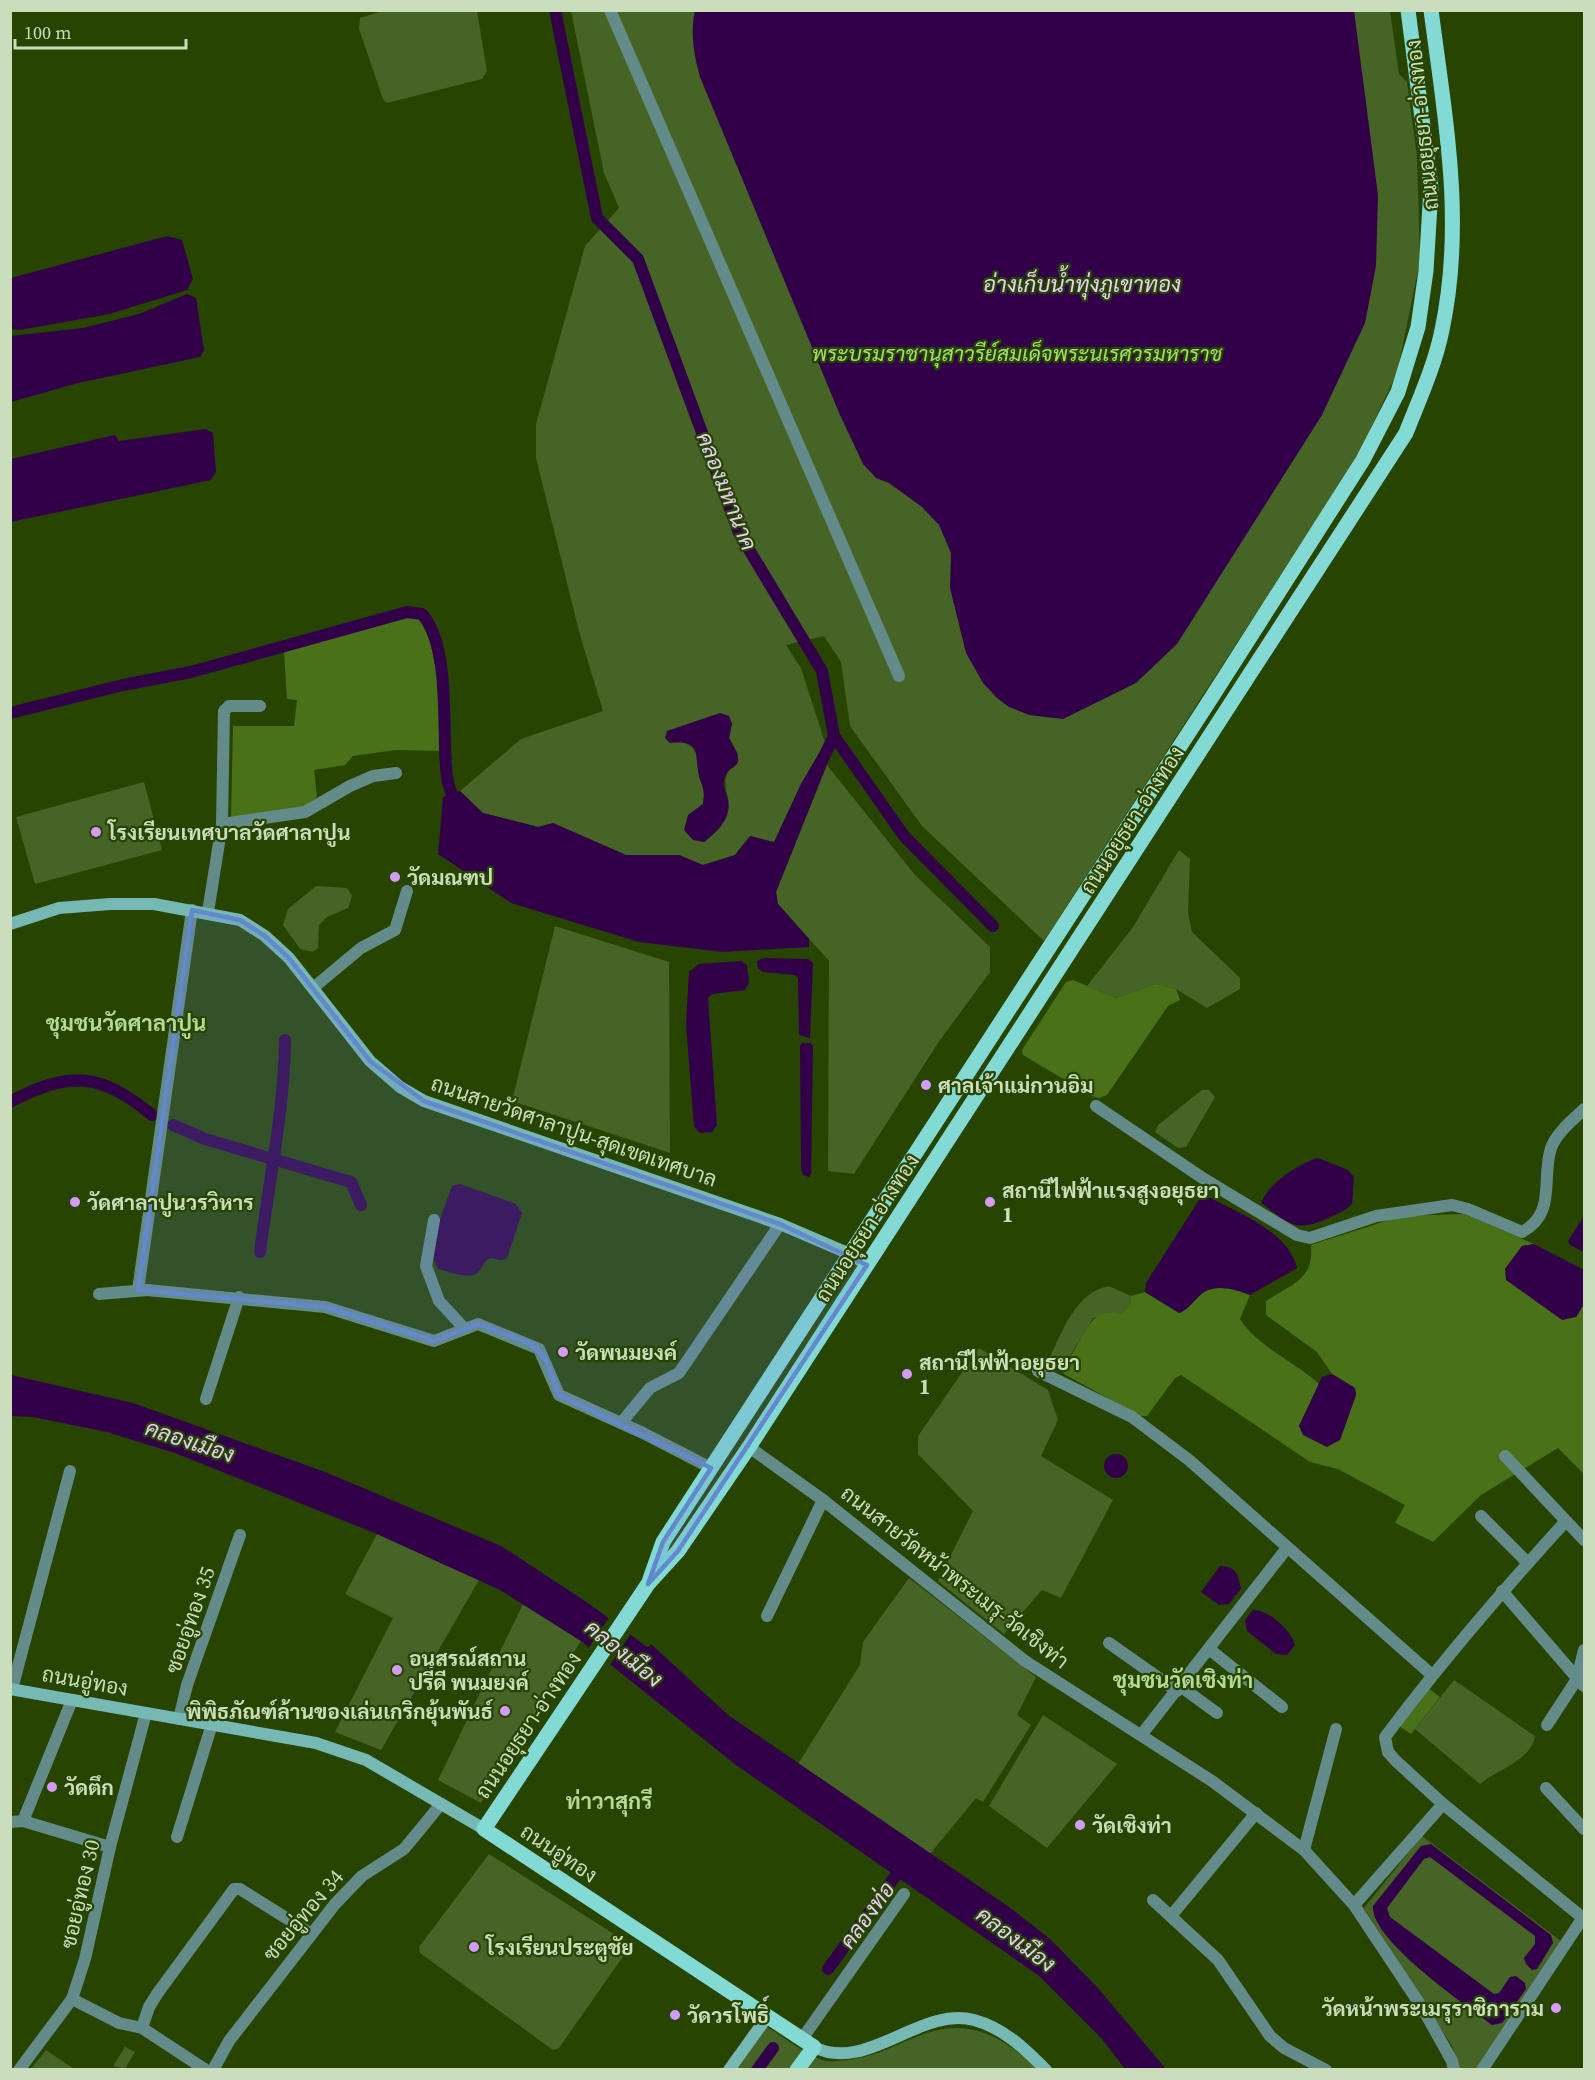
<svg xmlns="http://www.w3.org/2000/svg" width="1595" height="2080" viewBox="0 0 1595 2080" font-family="'Source Serif 4',Sarabun,serif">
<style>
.green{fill:#456426;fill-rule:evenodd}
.forest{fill:#497118}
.water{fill:#320048}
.pier{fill:#274500}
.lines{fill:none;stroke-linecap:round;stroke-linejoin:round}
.canal{stroke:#320048;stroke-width:12}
.street{stroke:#638b89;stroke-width:12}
.secondary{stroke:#75b8b4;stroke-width:12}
.primary{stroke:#83dad5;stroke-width:15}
.marked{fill:#6388cd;fill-opacity:0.2;stroke:#6388cd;stroke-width:4.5;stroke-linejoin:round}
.poi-dot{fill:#d59bfa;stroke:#274500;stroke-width:2}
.labels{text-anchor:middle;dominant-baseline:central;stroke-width:4.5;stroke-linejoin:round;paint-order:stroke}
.street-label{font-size:21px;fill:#cbdebc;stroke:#274500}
.park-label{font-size:21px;font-style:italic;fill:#a4dd6e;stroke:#274500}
.poi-label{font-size:21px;font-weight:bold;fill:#cbdebc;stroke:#274500;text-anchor:start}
.water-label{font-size:22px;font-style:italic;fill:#e6cef7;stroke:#274500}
.neighbourhood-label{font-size:22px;font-weight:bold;fill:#b4da95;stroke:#274500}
</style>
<rect width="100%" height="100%" fill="#274500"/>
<g class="green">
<polygon points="382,11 477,11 487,71 482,79 387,103 383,99 359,29 360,18"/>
<path d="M571,11H1390L1399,74L1407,82L1417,156L1420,261L1397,373L1357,457L1044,941L922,826L850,726L841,662L824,636L786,645L801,668L825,743L801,784L774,843L750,836L735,855L703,865L679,855H626L553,823L538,827L483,813L460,791L521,739L603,711L580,635L536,458V424L585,246L619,208L604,173ZM732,724L729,738L738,754C726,774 722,778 729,802L688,815L703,804C705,789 703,789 699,775C695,757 703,754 684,742Z"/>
<polygon points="827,765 915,875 990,947 990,972 938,1043 854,1174 828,1171 829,961 778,904 776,892"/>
<polygon points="144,782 162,850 35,884 16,817"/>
<polygon points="1179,850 1190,859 1188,913 1192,932 1240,978 1240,989 1207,1008 1176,989 1156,984 1116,998 1087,986 1133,927"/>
<polygon points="316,886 347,888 352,896 348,908 327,917 319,925 318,948 313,952 300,949 283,925 288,909"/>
<polygon points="555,926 669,962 670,1153 512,1101"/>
<polygon points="1202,1090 1209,1090 1215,1097 1186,1147 1178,1148 1155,1132 1158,1125"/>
<path d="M1109,1286L1131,1296L1130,1306L1120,1314L1093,1318L1066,1363L1061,1367L1052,1363L1050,1357C1063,1330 1076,1292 1109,1286Z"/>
<polygon points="979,1348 1048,1390 1058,1420 1041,1456 1113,1500 1061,1598 1042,1590 1004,1634 938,1581 973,1511 918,1454 918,1436"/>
<polygon points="377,1534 479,1580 381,1750 335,1732 393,1618 345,1594"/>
<polygon points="909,1578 1036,1677 1017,1715 1031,1725 983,1802 976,1798 930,1854 798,1764 860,1665 863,1642"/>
<polygon points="523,1604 581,1641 481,1803 438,1780"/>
<path d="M1454,1680L1535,1736C1531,1761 1498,1769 1480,1784L1415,1729Z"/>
<polygon points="1043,1715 1117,1764 1047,1848 989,1806"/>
<polygon points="1422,1836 1561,1941 1478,2069 1459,2069 1452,2046 1364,1908"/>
<polygon points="489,1854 631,1945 559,2048 553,2050 420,1953 419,1947"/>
<path d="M767,2027C784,2037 803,2053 822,2060C831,2063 845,2060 854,2059C881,2055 902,2041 927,2033C973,2018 1006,2039 1038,2070H736Z"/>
<polygon points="125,2047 135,2052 125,2069 113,2066"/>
<polygon points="46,2050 74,2069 31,2069"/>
</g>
<g class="forest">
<polygon points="408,617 419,619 428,628 439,687 442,751 396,750 353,756 345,765 314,770 317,797 306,807 231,819 233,726 294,726 297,700 287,699 284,652"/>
<polygon points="1073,980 1116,998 1156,984 1176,989 1180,1000 1168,1006 1107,1095 1099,1098 1092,1096 1023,1055 1022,1050 1066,982"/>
<path d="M1464,1214L1534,1244L1522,1246L1505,1269L1576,1317L1584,1304V1474L1558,1448L1481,1495L1433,1542L1395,1523L1405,1505L1338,1469L1310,1462L1181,1375L1175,1378L1147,1416H1140L1064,1374L1061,1367C1083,1351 1084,1304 1120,1314L1130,1306L1131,1296L1145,1292L1179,1313C1190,1309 1195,1298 1204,1292C1218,1284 1237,1290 1250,1295L1240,1319C1257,1346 1295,1362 1319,1384L1299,1426L1340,1440L1356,1395L1355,1388L1332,1374L1317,1352L1266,1315V1301C1293,1283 1314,1280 1311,1245L1401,1216Z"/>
<polygon points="1428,1688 1440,1697 1411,1734 1399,1726"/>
</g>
<g class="water">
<path d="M695,10L1354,11L1378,195L1376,266L1365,323L1322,415L1177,644L1136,683L1063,719L1029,715L1009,707L997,698L983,683L966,653L950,588L951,553L939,525L922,507L889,483L876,478L863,464L840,415L700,77C694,55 690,34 695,10Z"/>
<polygon points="167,236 182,240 193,279 187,290 109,314 20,330 11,329 11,278"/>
<polygon points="187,294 196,298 204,350 200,357 78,383 11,402 11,336 83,328 139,314"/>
<polygon points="206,429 213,433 216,472 211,480 11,522 11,459 115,435 119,441"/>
<path d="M720,713L729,716L732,724L729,738C751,774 727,760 724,781C723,788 727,793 728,800C732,818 717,832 704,842L693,840L684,830L688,815L703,804C705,789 703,789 699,776C694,754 703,740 670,743L665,738L667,731Z"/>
<polygon points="825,743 833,749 776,892 778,904 809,939 809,947 723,952 639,942 511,903 438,854 443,797 460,791 483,813 538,827 553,823 626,855 679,855 703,865 735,855 750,836 774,842 801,784"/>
<polygon points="764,958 808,959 813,963 810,1038 799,1035 798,978 795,975 763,972 758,968 757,961"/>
<polygon points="741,961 747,965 749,983 745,990 712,994 708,998 717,1125 712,1132 700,1133 694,1126 686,1024 689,972 699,964"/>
<polygon points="802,1043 810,1043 813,1046 811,1174 809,1177 803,1175 801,1168 800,1045"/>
<path d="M1318,1158L1348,1170L1354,1177L1352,1204C1344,1212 1334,1215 1324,1220C1292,1233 1287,1221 1261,1203C1268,1184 1299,1163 1318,1158Z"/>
<path d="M460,1184L516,1204L522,1213L507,1258L502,1260L490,1258C483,1262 483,1268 477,1273C469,1280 447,1271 438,1269L432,1255L435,1233L452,1186Z"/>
<path d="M1211,1198C1240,1214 1289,1232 1297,1268L1250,1295C1237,1290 1218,1284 1204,1292C1195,1298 1190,1309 1179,1313L1145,1292L1146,1283L1199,1200Z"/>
<polygon points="1584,1216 1584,1252 1570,1245 1568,1241"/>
<polygon points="1534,1244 1584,1270 1584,1304 1576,1317 1562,1320 1506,1280 1505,1269 1522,1246"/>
<polygon points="1332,1374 1355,1388 1356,1395 1340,1440 1327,1447 1303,1435 1299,1426 1322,1377"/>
<polygon points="11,1375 133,1403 325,1472 501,1546 588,1603 647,1647 652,1645 728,1715 1009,1907 1050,1939 1097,1987 1166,2069 1125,2069 1102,2039 1038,1975 736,1765 581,1641 500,1590 377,1534 175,1453 107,1432 33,1417 11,1416"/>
<circle cx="1116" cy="1466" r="12"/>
<path d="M1220,1566C1236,1566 1238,1575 1241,1589L1229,1604L1219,1605L1201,1592Z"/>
<path d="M1253,1610C1269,1610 1291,1630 1295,1645L1287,1655L1276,1654L1247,1631L1245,1620Z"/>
<path d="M1431,1844L1551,1935L1553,1943L1537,1969L1532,1970L1526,1964L1524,1958L1535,1944V1936L1430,1857L1424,1859L1387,1908L1390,1917L1494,1994L1499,1993L1510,1977L1516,1976L1525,1983L1526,1989L1502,2023L1492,2025C1466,2005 1370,1940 1373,1906L1421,1846Z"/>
</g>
<polygon class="pier" points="610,1616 632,1632 608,1668 587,1650"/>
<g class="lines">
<g class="canal">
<polyline points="555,10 597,218 638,259 739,533 822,671 834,736 904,836 993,926"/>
<path d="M10,713L123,685L191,672L407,612L422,614C452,649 441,732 447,777C448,787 454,798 457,808"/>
<polyline points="823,759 834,736"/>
<path d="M10,1102C70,1070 101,1073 152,1115"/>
<polyline points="173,1125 205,1139 351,1182 361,1205"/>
<path d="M260,1252C269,1181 284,1112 285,1040"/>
<polyline points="828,1969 904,1864"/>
<polyline points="757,2070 773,2048"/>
</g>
<g class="street">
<polyline points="610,10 899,676"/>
<polyline points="222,824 305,812 350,786 373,776 396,773"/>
<polyline points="208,912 222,824 224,711 229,706 260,706"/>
<polyline points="313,988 361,948 395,930 407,891"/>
<path d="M1096,1106L1204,1179L1297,1235L1310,1238L1376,1216L1452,1205L1468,1209L1522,1232C1557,1213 1541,1179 1551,1148C1557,1132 1573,1120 1584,1109"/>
<polyline points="434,1220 426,1266 439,1301 464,1328"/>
<polyline points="138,1290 192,910"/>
<polyline points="99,1294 147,1290 325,1307 434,1341 478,1324 539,1349 559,1395 643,1433 711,1468"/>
<polyline points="1038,1371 1132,1417 1189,1460 1432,1675"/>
<polyline points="206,1399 239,1297"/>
<polyline points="621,1423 650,1388 679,1373 780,1224"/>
<polyline points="749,1447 823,1500 1025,1661 1212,1781 1304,1850 1354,1905 1423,2009 1452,2061 1454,2070"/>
<polyline points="1505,1456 1584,1540"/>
<polyline points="1481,1516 1528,1563"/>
<path d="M1566,1521C1503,1590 1442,1661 1385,1737L1388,1752L1396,1761L1443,1804L1583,1918"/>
<polyline points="1502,1591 1584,1686"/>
<polyline points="767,1616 823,1500"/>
<polyline points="1109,1643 1177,1691"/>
<polyline points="1209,1649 1282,1707"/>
<polyline points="1180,1686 1217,1713"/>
<polyline points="12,1689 70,1471"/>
<polyline points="179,1719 187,1685 240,1535"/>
<polyline points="1547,1725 1577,1679 1584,1650"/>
<polyline points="1142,1734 1287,1548"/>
<polyline points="1546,1788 1584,1829"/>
<polyline points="23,1821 110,1847"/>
<polyline points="10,1822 23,1821 72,1700"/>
<polyline points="177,1837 212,1724"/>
<polyline points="1304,1850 1336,1729"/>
<polyline points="1153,1900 1218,1960 1270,2036 1284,2048 1326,2070"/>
<polyline points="1354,1905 1443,1804"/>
<polyline points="1171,1916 1256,1813"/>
<polyline points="72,1999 119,2023 142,2028 206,2070"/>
<polyline points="142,2028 149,2007 157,1994 234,1889 240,1889 310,1933"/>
<polyline points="802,2039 904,1894"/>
<polyline points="19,2070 72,1999 85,1959 110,1847 146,1713"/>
<polyline points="213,2070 229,2041 335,1904 362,1876 404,1849 441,1804"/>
<polyline points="1482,2070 1584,1916"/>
</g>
<g class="secondary">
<polyline points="10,924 59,908 110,904 154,904 240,920 265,936 289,958 370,1061 400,1087 424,1101 780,1224 850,1254 867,1265"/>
<polyline points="10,1689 316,1743 366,1760 484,1829"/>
<path d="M814,2047C866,2074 920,2006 974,2020C1004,2028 1025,2049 1046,2070"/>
<polyline points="729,2070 767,2017"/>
</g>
<g class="primary">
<polyline points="650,1579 663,1542 1210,700 1363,460 1398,392 1418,327 1426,271 1431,188 1408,10"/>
<path d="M797,2070L814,2047L484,1829L648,1584L678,1551L749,1447L1406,433C1419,400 1435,365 1442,330C1465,221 1445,118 1431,10"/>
</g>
</g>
<path class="marked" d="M192,910L240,920L265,936L289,958L370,1061L424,1101L780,1224L867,1265L678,1551L648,1584L663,1542L711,1468L559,1395L545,1358L531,1344L478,1324L434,1341L325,1307L138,1290Z"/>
<g class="poi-dot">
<circle cx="96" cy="832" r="6"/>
<circle cx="395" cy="877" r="6"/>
<circle cx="926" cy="1085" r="6"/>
<circle cx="75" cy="1202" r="6"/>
<circle cx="990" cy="1202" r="6"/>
<circle cx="563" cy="1352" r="6"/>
<circle cx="907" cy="1374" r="6"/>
<circle cx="397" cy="1670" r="6"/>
<circle cx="505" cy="1711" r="6"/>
<circle cx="52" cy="1787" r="6"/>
<circle cx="1080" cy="1825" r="6"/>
<circle cx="474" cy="1947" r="6"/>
<circle cx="1556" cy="2008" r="6"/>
<circle cx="675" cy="2015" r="6"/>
</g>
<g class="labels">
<g class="street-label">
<text transform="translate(1422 125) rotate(-96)">ถนนอยุธยา-อ่างทอง</text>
<text transform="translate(1132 820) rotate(-57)">ถนนอยุธยา-อ่างทอง</text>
<text transform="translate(574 1131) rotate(19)">ถนนสายวัดศาลาปูน-สุดเขตเทศบาล</text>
<text transform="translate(867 1228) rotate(-57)">ถนนอยุธยา-อ่างทอง</text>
<text transform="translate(955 1577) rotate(38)">ถนนสายวัดหน้าพระเมรุ-วัดเชิงท่า</text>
<text transform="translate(190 1620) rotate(-71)">ซอยอู่ทอง 35</text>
<text transform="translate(85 1681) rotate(10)">ถนนอู่ทอง</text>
<text transform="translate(528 1725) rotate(-56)">ถนนอยุธยา-อ่างทอง</text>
<text transform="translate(559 1853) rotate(34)">ถนนอู่ทอง</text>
<text transform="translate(80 1894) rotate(-77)">ซอยอู่ทอง 30</text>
<text transform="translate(303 1915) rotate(-50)">ซอยอู่ทอง 34</text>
</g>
<g class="park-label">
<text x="1017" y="353">พระบรมราชานุสาวรีย์สมเด็จพระนเรศวรมหาราช</text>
</g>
<g class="poi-label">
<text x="108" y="832">โรงเรียนเทศบาลวัดศาลาปูน</text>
<text x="407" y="877">วัดมณฑป</text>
<text x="938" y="1085">ศาลเจ้าแม่กวนอิม</text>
<text x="1002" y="1190">สถานีไฟฟ้าแรงสูงอยุธยา<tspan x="1002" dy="24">1</tspan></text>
<text x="87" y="1202">วัดศาลาปูนวรวิหาร</text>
<text x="575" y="1352">วัดพนมยงค์</text>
<text x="919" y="1362">สถานีไฟฟ้าอยุธยา<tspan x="919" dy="24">1</tspan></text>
<text x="409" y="1658">อนุสรณ์สถาน<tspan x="409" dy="24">ปรีดี พนมยงค์</tspan></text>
<text x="493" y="1711" text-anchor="end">พิพิธภัณฑ์ล้านของเล่นเกริกยุ้นพันธ์</text>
<text x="64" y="1787">วัดตึก</text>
<text x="1092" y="1825">วัดเชิงท่า</text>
<text x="486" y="1947">โรงเรียนประตูชัย</text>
<text x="1544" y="2008" text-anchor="end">วัดหน้าพระเมรุราชิการาม</text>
<text x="687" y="2015">วัดวรโพธิ์</text>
</g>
<g class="water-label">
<text x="1082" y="284">อ่างเก็บน้ำทุ่งภูเขาทอง</text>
<text transform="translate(727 491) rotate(68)">คลองมหานาค</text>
<text transform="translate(190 1441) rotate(18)">คลองเมือง</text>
<text transform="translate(624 1653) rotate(39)">คลองเมือง</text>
<text transform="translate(867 1915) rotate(-54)">คลองท่อ</text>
<text transform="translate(1016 1939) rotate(37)">คลองเมือง</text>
</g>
<g class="neighbourhood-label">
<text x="126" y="1023">ชุมชนวัดศาลาปูน</text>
<text x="1183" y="1680">ชุมชนวัดเชิงท่า</text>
<text x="609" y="1801">ท่าวาสุกรี</text>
</g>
</g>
<rect width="1595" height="2080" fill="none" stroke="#cbdebc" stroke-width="24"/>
<path d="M15 39v9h171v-9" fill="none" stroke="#cbdebc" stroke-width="3"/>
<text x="24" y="39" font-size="18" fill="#cbdebc" stroke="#274500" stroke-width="4.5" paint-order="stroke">100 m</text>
</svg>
